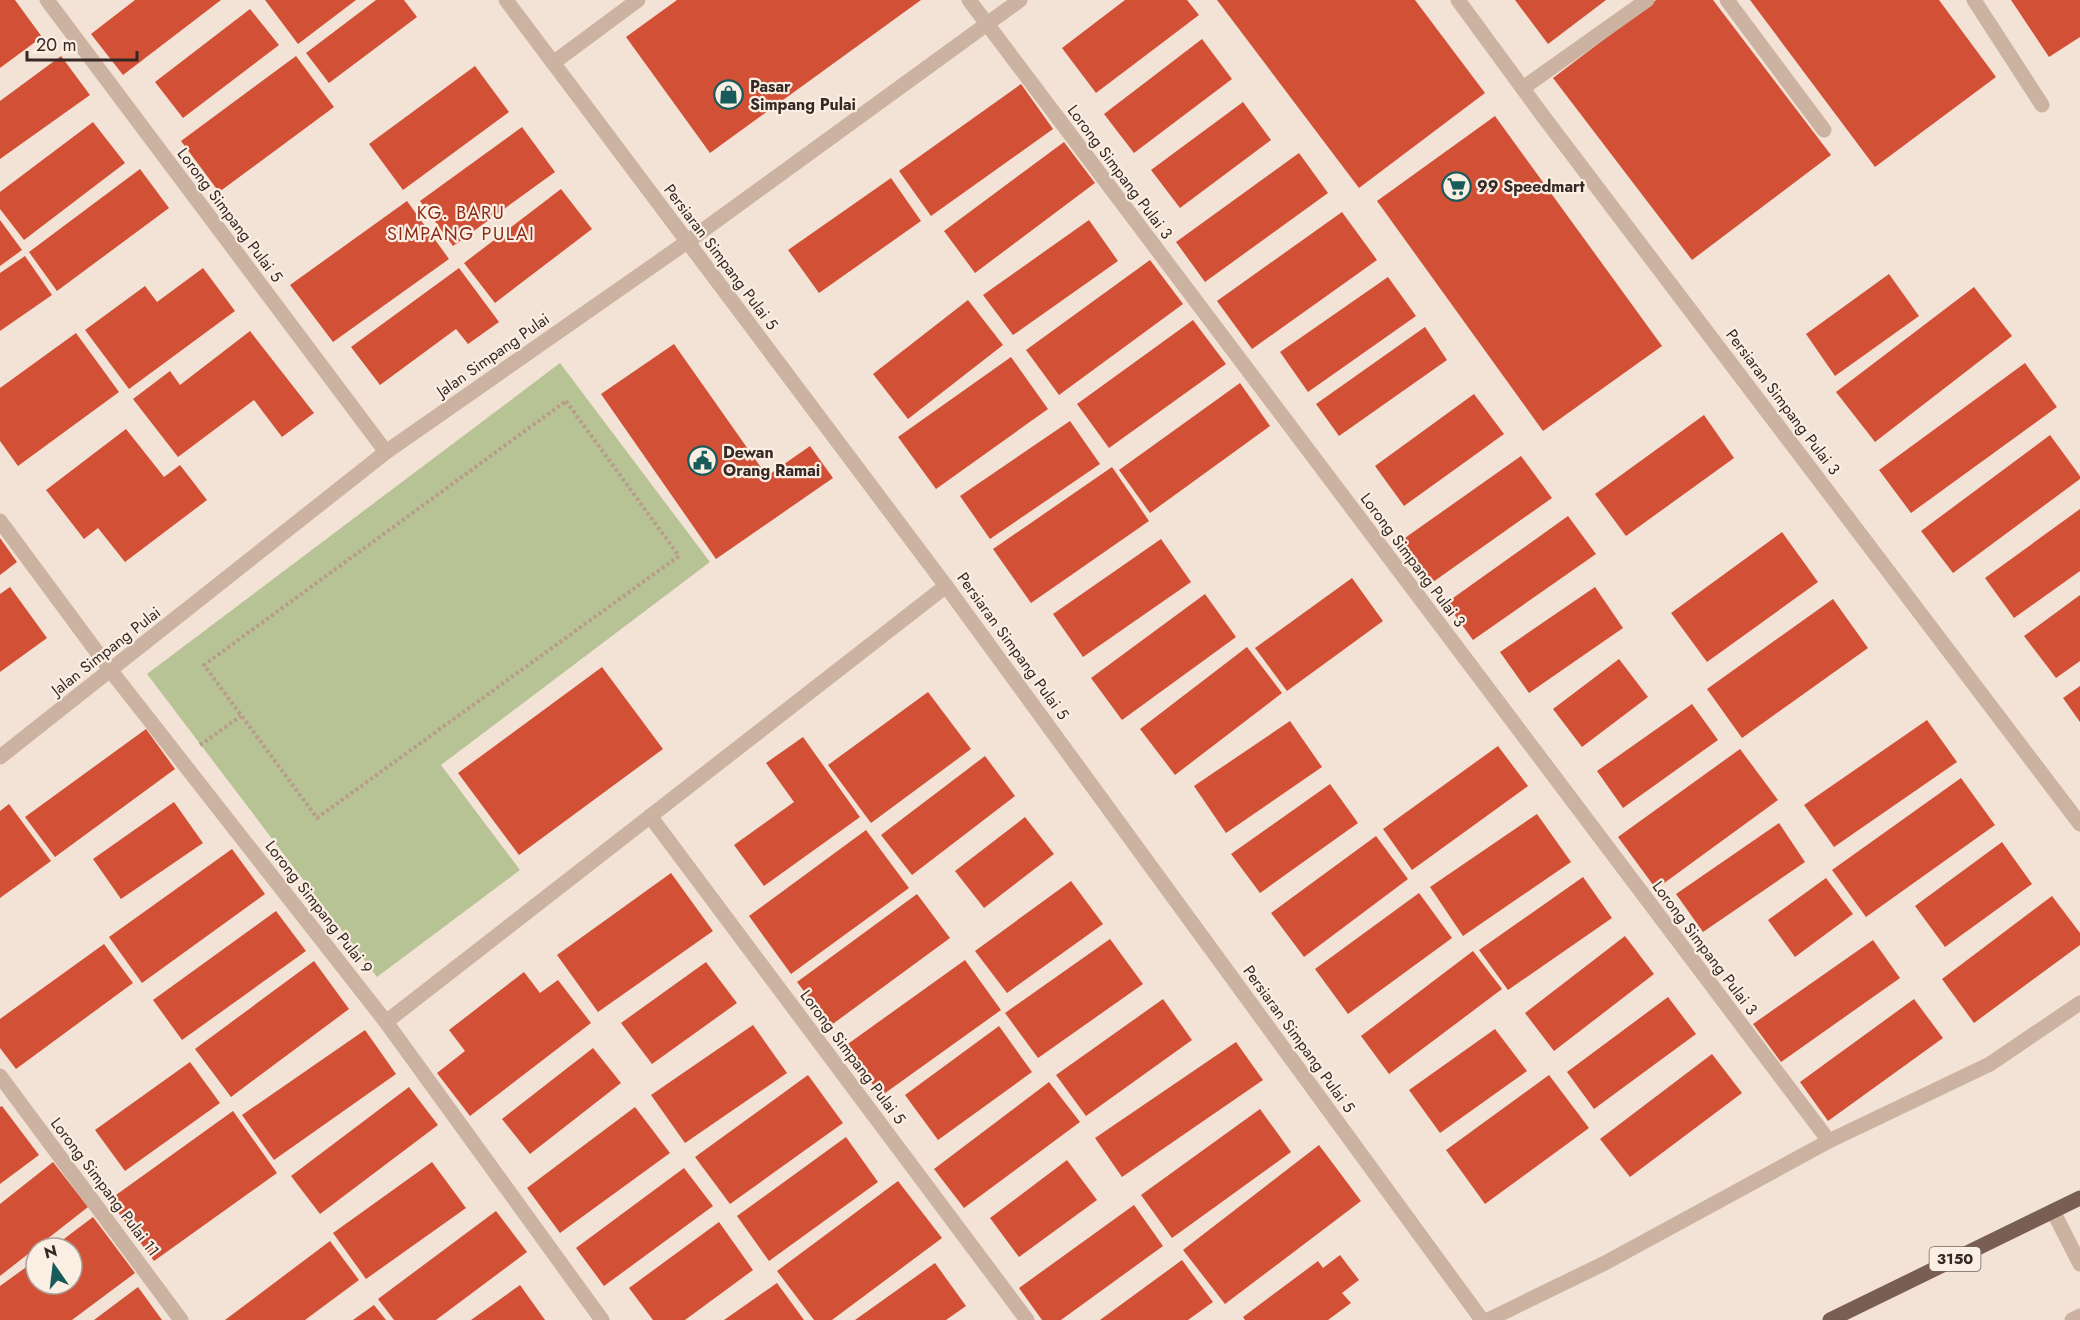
<svg xmlns="http://www.w3.org/2000/svg" width="2080" height="1320" viewBox="0 0 2080 1320" font-family="Jost,sans-serif">
<style>
.green{fill:#b7c395}
.building{fill:#d25035}
.lines{fill:none;stroke-linecap:round;stroke-linejoin:round}
.path{stroke:#b89b8b;stroke-width:4;stroke-dasharray:3 3;stroke-linecap:butt}
.minor{stroke:#ccb2a1;stroke-width:15}
.major{stroke:#795e54;stroke-width:15}
.labels{text-anchor:middle;dominant-baseline:central;stroke-width:4.5;stroke-linejoin:round;paint-order:stroke}
.shield{fill:#fbeee3;stroke:#71645e;stroke-width:1.5}
.shield-label{font-size:15px;font-weight:bold;fill:#362925}
.poi-label{font-size:16px;font-weight:bold;fill:#362925;stroke:#fbeee3;text-anchor:start}
.street-label{font-size:16px;fill:#362925;stroke:#fbeee3}
.neighbourhood-label{font-size:18px;letter-spacing:1.5px;fill:#8c2a16;stroke:#fbeee3}
</style>
<rect width="100%" height="100%" fill="#f3e3d6"/>
<polygon class="green" points="560,363 710,562 441,765 520,870 377,977 147,674"/>
<g class="building">
<polygon points="0,0 15,0 42,37 0,68"/>
<polygon points="135,0 221,0 123,75 91,34"/>
<polygon points="265,0 356,0 298,44"/>
<polygon points="376,0 404,0 417,17 329,83 306,53"/>
<polygon points="677,0 921,0 710,153 626,37"/>
<polygon points="1125,0 1187,0 1199,15 1096,93 1062,48"/>
<polygon points="1217,0 1415,0 1485,93 1359,188"/>
<polygon points="1515,0 1606,0 1548,44"/>
<polygon points="1656,0 1713,0 1831,155 1692,260 1553,78"/>
<polygon points="1750,0 1939,0 1996,77 1875,167"/>
<polygon points="2011,0 2080,0 2080,37 2049,57"/>
<polygon points="250,9 279,45 183,118 155,82"/>
<polygon points="1202,39 1232,79 1134,153 1104,114"/>
<polygon points="61,56 90,95 0,159 0,101"/>
<polygon points="296,56 334,107 219,192 181,141"/>
<polygon points="475,66 509,112 403,190 369,144"/>
<polygon points="1021,84 1053,129 931,216 899,171"/>
<polygon points="1243,102 1271,140 1180,208 1151,170"/>
<polygon points="1495,116 1662,346 1543,431 1377,201"/>
<polygon points="93,122 125,163 24,240 0,209 0,192"/>
<polygon points="522,127 555,172 453,246 420,201"/>
<polygon points="1064,142 1095,183 975,273 944,231"/>
<polygon points="1299,153 1328,193 1205,282 1176,242"/>
<polygon points="140,169 169,208 57,291 29,252"/>
<polygon points="891,178 921,221 819,293 788,250"/>
<polygon points="561,189 592,229 495,303 464,263"/>
<polygon points="407,201 449,259 333,342 290,285"/>
<polygon points="1342,212 1377,260 1252,349 1217,301"/>
<polygon points="0,220 22,250 0,266"/>
<polygon points="1089,220 1118,261 1013,335 983,295"/>
<polygon points="25,256 52,295 0,331 0,273"/>
<polygon points="1150,260 1183,304 1059,395 1026,350"/>
<polygon points="203,268 235,311 129,389 85,330 145,286 157,302"/>
<polygon points="459,268 499,322 468,344 456,329 380,385 351,347"/>
<polygon points="1889,274 1919,316 1835,376 1806,334"/>
<polygon points="1388,277 1416,316 1308,392 1280,352"/>
<polygon points="1974,287 2012,336 1875,442 1836,392"/>
<polygon points="968,300 1003,345 908,419 873,374"/>
<polygon points="1193,320 1226,364 1109,448 1077,404"/>
<polygon points="1425,327 1447,360 1339,436 1316,404"/>
<polygon points="250,331 314,413 282,437 254,400 178,457 133,399 170,371 180,385"/>
<polygon points="76,333 119,392 18,466 0,441 0,388"/>
<polygon points="674,344 767,476 810,446 833,478 716,559 601,394"/>
<polygon points="1011,357 1048,409 936,489 898,437"/>
<polygon points="2025,363 2057,407 1911,513 1879,470"/>
<polygon points="1240,383 1270,426 1150,513 1119,470"/>
<polygon points="1474,394 1504,434 1404,506 1375,466"/>
<polygon points="1704,415 1734,458 1626,536 1595,494"/>
<polygon points="1070,421 1100,464 990,539 960,496"/>
<polygon points="126,429 164,477 180,465 207,500 125,562 98,528 84,539 46,490"/>
<polygon points="2050,435 2080,476 2080,479 1953,573 1921,531"/>
<polygon points="1521,456 1552,498 1433,582 1402,540"/>
<polygon points="1112,467 1149,521 1031,603 993,549"/>
<polygon points="2080,509 2080,571 2014,618 1985,578"/>
<polygon points="1568,516 1596,554 1473,640 1446,603"/>
<polygon points="1782,532 1818,582 1707,662 1671,613"/>
<polygon points="0,538 17,562 0,575"/>
<polygon points="1161,539 1191,582 1083,657 1053,614"/>
<polygon points="1352,578 1383,621 1287,691 1255,648"/>
<polygon points="10,587 47,638 0,672 0,594"/>
<polygon points="1595,587 1623,628 1529,693 1500,652"/>
<polygon points="1205,594 1236,637 1122,720 1091,678"/>
<polygon points="2080,595 2080,661 2056,678 2024,636"/>
<polygon points="1833,599 1868,648 1742,738 1707,689"/>
<polygon points="1247,647 1282,693 1175,775 1140,729"/>
<polygon points="1619,659 1648,697 1582,747 1553,709"/>
<polygon points="602,667 663,749 519,855 458,773"/>
<polygon points="2080,686 2080,722 2063,698"/>
<polygon points="928,692 971,749 871,823 828,765"/>
<polygon points="1692,704 1718,740 1623,808 1597,771"/>
<polygon points="1927,720 1957,762 1834,847 1804,805"/>
<polygon points="1290,721 1322,767 1226,833 1194,786"/>
<polygon points="146,729 175,769 55,857 25,817"/>
<polygon points="803,737 860,817 764,886 734,845 794,802 766,763"/>
<polygon points="1498,746 1528,786 1412,870 1383,829"/>
<polygon points="1740,749 1778,800 1656,889 1618,837"/>
<polygon points="985,756 1015,796 912,875 881,835"/>
<polygon points="1961,778 1995,825 1866,917 1832,870"/>
<polygon points="1330,784 1358,823 1260,893 1231,854"/>
<polygon points="174,802 203,843 121,899 93,859"/>
<polygon points="9,804 51,861 0,898 0,811"/>
<polygon points="1537,814 1571,862 1463,936 1430,887"/>
<polygon points="1025,817 1054,854 984,908 955,871"/>
<polygon points="1779,823 1805,862 1703,932 1676,894"/>
<polygon points="866,830 909,888 791,974 749,916"/>
<polygon points="1376,836 1408,879 1304,957 1271,913"/>
<polygon points="2002,842 2032,884 1945,947 1915,906"/>
<polygon points="232,849 265,894 142,983 109,937"/>
<polygon points="671,873 713,931 598,1012 557,955"/>
<polygon points="1583,877 1612,918 1508,990 1479,950"/>
<polygon points="1826,878 1853,914 1795,957 1768,920"/>
<polygon points="1071,881 1103,924 1007,993 975,951"/>
<polygon points="1419,893 1452,938 1348,1014 1315,969"/>
<polygon points="917,894 950,938 830,1026 797,982"/>
<polygon points="2052,896 2080,933 2080,945 1974,1023 1942,979"/>
<polygon points="276,911 306,951 182,1040 153,1000"/>
<polygon points="1625,936 1654,974 1554,1051 1525,1013"/>
<polygon points="1110,939 1143,984 1038,1058 1005,1013"/>
<polygon points="1873,940 1900,978 1781,1062 1753,1024"/>
<polygon points="104,944 133,983 16,1069 0,1048 0,1019"/>
<polygon points="1473,951 1502,989 1389,1074 1361,1036"/>
<polygon points="965,960 1001,1010 881,1096 845,1046"/>
<polygon points="314,961 349,1009 231,1097 195,1049"/>
<polygon points="706,962 737,1003 652,1064 621,1023"/>
<polygon points="524,972 540,993 558,980 591,1023 470,1116 437,1073 465,1051 449,1030"/>
<polygon points="1668,997 1696,1034 1594,1109 1567,1072"/>
<polygon points="1163,999 1192,1040 1086,1116 1056,1075"/>
<polygon points="1914,999 1943,1038 1828,1121 1800,1082"/>
<polygon points="753,1025 787,1073 685,1143 651,1095"/>
<polygon points="999,1026 1032,1072 938,1140 905,1095"/>
<polygon points="1495,1029 1527,1071 1440,1133 1409,1090"/>
<polygon points="365,1030 396,1074 274,1160 242,1115"/>
<polygon points="1236,1042 1263,1080 1122,1177 1095,1138"/>
<polygon points="593,1048 621,1083 530,1154 502,1119"/>
<polygon points="1712,1054 1742,1093 1630,1177 1600,1139"/>
<polygon points="190,1062 220,1103 125,1171 95,1130"/>
<polygon points="808,1075 843,1123 730,1204 695,1157"/>
<polygon points="1549,1075 1589,1128 1485,1204 1446,1150"/>
<polygon points="1049,1082 1080,1122 964,1208 934,1169"/>
<polygon points="409,1087 438,1125 320,1214 291,1176"/>
<polygon points="2,1106 39,1155 0,1184 0,1107"/>
<polygon points="635,1107 670,1153 560,1233 527,1188"/>
<polygon points="1260,1109 1291,1152 1172,1238 1141,1195"/>
<polygon points="233,1111 277,1173 154,1261 109,1200"/>
<polygon points="846,1137 878,1182 769,1261 737,1216"/>
<polygon points="1319,1145 1361,1201 1225,1304 1183,1250"/>
<polygon points="1067,1160 1097,1200 1019,1257 990,1218"/>
<polygon points="53,1162 88,1207 0,1276 0,1204"/>
<polygon points="432,1162 466,1208 366,1279 333,1233"/>
<polygon points="684,1168 713,1206 604,1286 576,1248"/>
<polygon points="898,1181 942,1238 832,1320 814,1320 777,1271"/>
<polygon points="1134,1205 1163,1246 1061,1320 1042,1320 1019,1288"/>
<polygon points="496,1211 527,1252 436,1320 394,1320 378,1299"/>
<polygon points="93,1217 135,1273 72,1320 0,1320 0,1286 36,1260 36,1284 72,1284 72,1248 52,1248"/>
<polygon points="719,1222 753,1270 685,1320 653,1320 629,1288"/>
<polygon points="330,1241 359,1280 305,1320 225,1320"/>
<polygon points="1340,1255 1359,1280 1342,1293 1351,1303 1328,1320 1245,1320 1243,1317 1318,1261 1323,1268"/>
<polygon points="1182,1260 1213,1302 1188,1320 1100,1320"/>
<polygon points="935,1263 966,1306 946,1320 855,1320"/>
<polygon points="777,1283 804,1320 724,1320"/>
<polygon points="520,1285 545,1320 471,1320"/>
<polygon points="138,1287 162,1320 94,1320"/>
<polygon points="374,1305 386,1320 353,1320"/>
</g>
<g class="lines">
<g class="path">
<polygon points="566,401 679,556 317,818 204,665"/>
<polyline points="200,745 241,716"/>
</g>
<g class="minor">
<polyline points="47,0 386,452"/>
<polyline points="506,0 946,586 1482,1320"/>
<polyline points="969,0 1829,1141"/>
<polyline points="1458,0 1543,116 2080,824"/>
<polyline points="1727,0 1824,130"/>
<polyline points="1974,0 2042,105"/>
<polyline points="553,63 638,0"/>
<polyline points="1523,88 1647,0"/>
<polyline points="0,521 111,671 386,1022 602,1320"/>
<polyline points="0,757 386,452 687,242 1020,0"/>
<polyline points="650,816 1027,1320"/>
<polyline points="386,1022 946,586"/>
<polyline points="0,1076 181,1320"/>
<polyline points="2053,1211 2080,1264"/>
<polyline points="1488,1320 1605,1263 1829,1141 1990,1064 2080,1003"/>
<polyline points="2072,1320 2080,1316"/>
</g>
<polyline class="major" points="1830,1320 2080,1198"/>
</g>
<defs>
<symbol id="shop-ring" viewBox="-11 -11 22 22"><circle r="9.5" fill="#fbeee3" stroke="#175b5a" stroke-width="1.5"/><path d="M-5-2.5h2.3a2.7 3.5 0 0 1 5.4 0H5L5.5 6h-11ZM-1.5-2.5h3a1.5 2.3 0 0 0-3 0Z" fill="#175b5a"/></symbol>
<symbol id="supermarket-ring" viewBox="-11 -11 22 22"><circle r="9.5" fill="#fbeee3" stroke="#175b5a" stroke-width="1.5"/><path d="M-6-5.5h2.5l.6 2H6L4.5 2H-2.5L-4.4-4H-6ZM-1.5 3.2a1.3 1.3 0 1 0 .1 0ZM3 3.2a1.3 1.3 0 1 0 .1 0Z" fill="#175b5a"/></symbol>
<symbol id="civic-ring" viewBox="-11 -11 22 22"><circle r="9.5" fill="#fbeee3" stroke="#175b5a" stroke-width="1.5"/><path d="M-.6-6.5H3V-4.5H.6V-3L4-1V1h2V6H-6V1h2V-1L-.6-3ZM-1.2 2.5V6h2.4V2.5Z" fill="#175b5a"/></symbol>
</defs>
<g fill-rule="evenodd">
<use href="#shop-ring" x="712" y="78" width="33" height="33"/>
<use href="#supermarket-ring" x="1440" y="170" width="33" height="33"/>
<use href="#civic-ring" x="686" y="444" width="33" height="33"/>
</g>
<g class="labels">
<rect class="shield" x="1929.5" y="1247" width="51" height="24" rx="4.5"/>
<g class="shield-label">
<text x="1955" y="1259">3150</text>
</g>
<g class="poi-label">
<text x="750" y="86">Pasar<tspan x="750" dy="18">Simpang Pulai</tspan></text>
<text x="1477" y="186">99 Speedmart</text>
<text x="723" y="452">Dewan<tspan x="723" dy="18">Orang Ramai</tspan></text>
</g>
<g class="street-label">
<text transform="translate(1120 172) rotate(53)">Lorong Simpang Pulai 3</text>
<text transform="translate(230 215) rotate(53)">Lorong Simpang Pulai 5</text>
<text transform="translate(721 257) rotate(53)">Persiaran Simpang Pulai 5</text>
<text transform="translate(493 355) rotate(-35)">Jalan Simpang Pulai</text>
<text transform="translate(1783 402) rotate(53)">Persiaran Simpang Pulai 3</text>
<text transform="translate(1413 560) rotate(53)">Lorong Simpang Pulai 3</text>
<text transform="translate(1013 646) rotate(54)">Persiaran Simpang Pulai 5</text>
<text transform="translate(106 651) rotate(-38)">Jalan Simpang Pulai</text>
<text transform="translate(319 907) rotate(52)">Lorong Simpang Pulai 9</text>
<text transform="translate(1705 948) rotate(53)">Lorong Simpang Pulai 3</text>
<text transform="translate(1299 1039) rotate(54)">Persiaran Simpang Pulai 5</text>
<text transform="translate(853 1057) rotate(53)">Lorong Simpang Pulai 5</text>
<text transform="translate(105 1187) rotate(53)">Lorong Simpang Pulai 11</text>
</g>
<g class="neighbourhood-label">
<text x="461" y="213">KG. BARU<tspan x="461" dy="21">SIMPANG PULAI</tspan></text>
</g>
</g>
<g transform="translate(54 1266) rotate(346)"><circle r="28" fill="#fbeee3" stroke="#ac9f97" stroke-width="1.5"/>
<path d="M0-4.5L10 22L0 15L-10 22Z" fill="#175b5a"/>
<text y="-9" font-size="16" font-weight="bold" text-anchor="middle" fill="#362925">N</text>
</g>
<path d="M27 51v9h110v-9" fill="none" stroke="#362925" stroke-width="3"/>
<text x="36" y="51" font-size="18" fill="#362925" stroke="#fbeee3" stroke-width="4.5" paint-order="stroke">20 m</text>
</svg>
